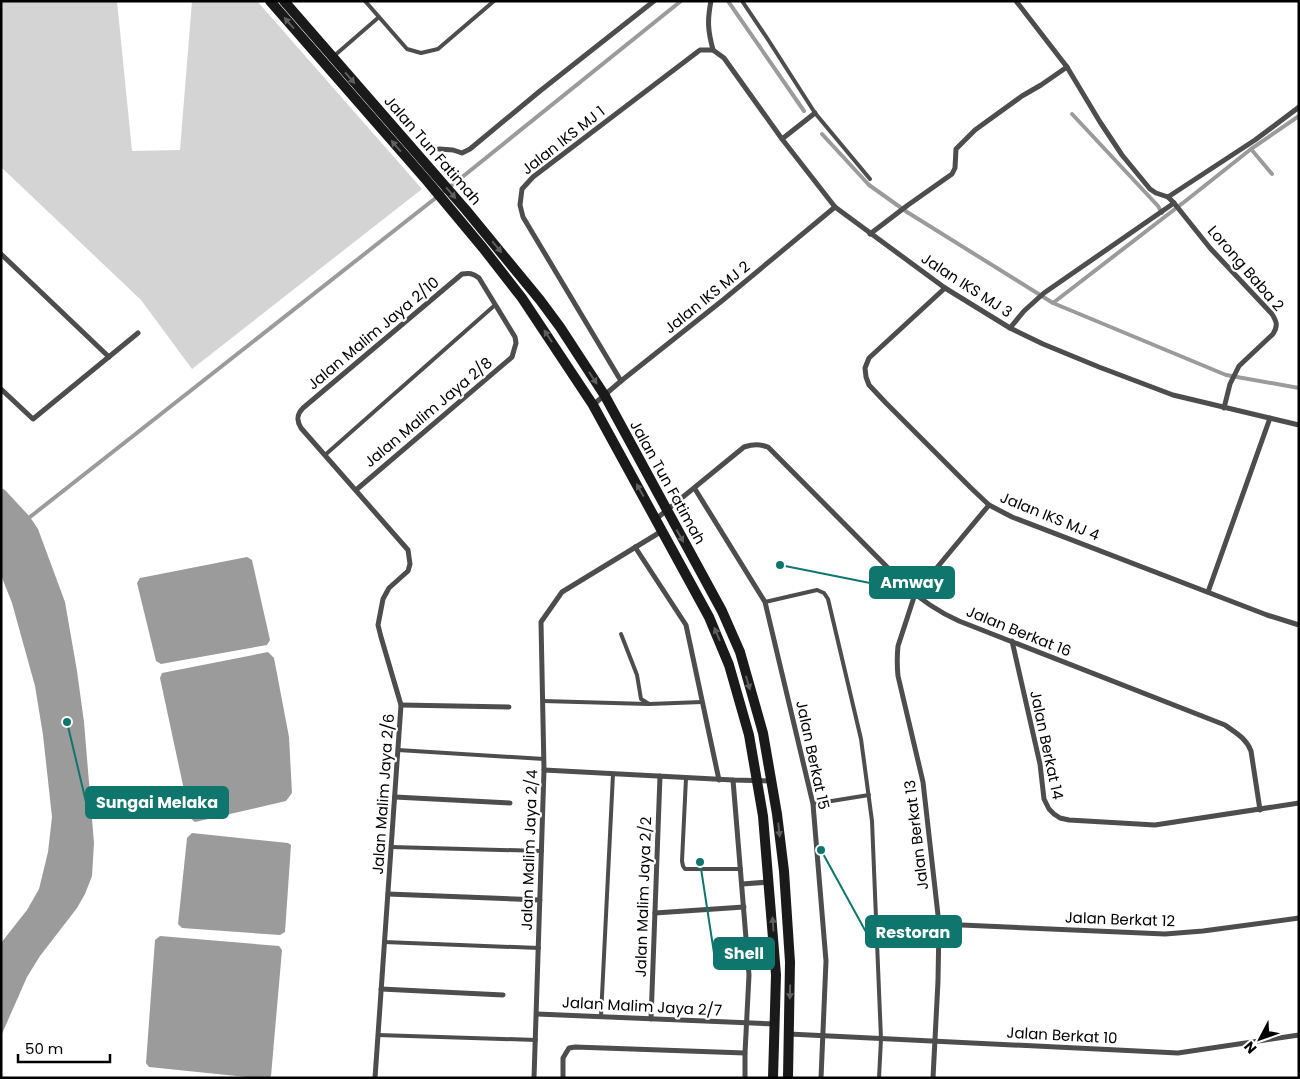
<svg xmlns="http://www.w3.org/2000/svg" width="1300" height="1079" viewBox="0 0 1300 1079" font-family="Poppins,sans-serif">
<style>
.green{fill:#d4d4d4}
.water{fill:#9b9b9b}
.lines{fill:none;stroke-linecap:round;stroke-linejoin:round}
.stream{stroke:#9b9b9b;stroke-width:4}
.lane{stroke:#4d4d4d;stroke-width:4}
.street{stroke:#4d4d4d;stroke-width:5}
.secondary{stroke:#1a1a1a;stroke-width:10}
.oneway{fill:#5f5f5f}
.labels{text-anchor:middle;dominant-baseline:central;stroke-width:4.5;stroke-linejoin:round;paint-order:stroke}
.street-label{font-size:15px;fill:#000;stroke:#fff}
.leader{fill:none;stroke:#0f766e;stroke-width:2}
.callout-dot{fill:#0f766e;stroke:#fff;stroke-width:2}
.callout{fill:#0f766e;stroke:#0f766e;stroke-width:2}
.callout-label{font-size:16px;text-anchor:middle;font-weight:bold;fill:#fff}
</style>
<rect width="100%" height="100%" fill="#fff"/>
<polygon class="green" points="1,1 117,1 132,151 180,150 192,1 257,1 422,189 192,369 141,300 1,167"/>
<g class="water">
<polygon points="1,488 5,490 30,517 38,529 65,602 77,671 84,722 94,843 92,876 85,894 77,908 40,956 27,977 1,1036 1,943 27,910 39,889 48,852 52,817 43,735 35,686 12,603 1,575"/>
<polygon points="247,557 252,560 270,640 267,645 161,664 156,661 137,583 140,578"/>
<polygon points="268,652 274,658 289,737 292,793 286,801 195,822 190,818 160,678 162,673"/>
<polygon points="192,833 288,843 291,845 285,932 280,935 182,928 178,924 187,838"/>
<polygon points="160,936 279,946 282,950 271,1076 269,1078 257,1078 149,1067 146,1063 155,940"/>
</g>
<g class="lines">
<g class="stream">
<polyline points="728,1 804,111"/>
<polyline points="1072,114 1158,206 1162,213"/>
<polyline points="822,134 869,185 907,212 1053,303 1226,375 1299,388"/>
<polyline points="1251,149 1272,174"/>
<polyline points="1053,303 1188,199 1251,149 1299,116"/>
<polyline points="30,517 456,182 681,1"/>
</g>
<g class="lane">
<polyline points="365,1 407,49 421,53 438,49 494,1"/>
<polyline points="742,1 767,38 815,113 870,179"/>
<polyline points="334,56 379,17"/>
<polyline points="325,455 495,305"/>
<polyline points="765,602 817,590 824,593 828,599 861,739 872,821 881,1039 879,1078"/>
<polyline points="621,634 637,675 641,699 649,704 702,702"/>
<polyline points="543,701 648,704"/>
<polyline points="398,750 544,759"/>
<polyline points="686,778 682,861 683,866 685,869 741,869"/>
<polyline points="813,804 869,795"/>
<polyline points="391,847 542,851"/>
<polyline points="384,942 539,948"/>
<polyline points="601,1016 613,774"/>
<polyline points="378,1035 536,1040"/>
</g>
<g class="street">
<path d="M711,1C707,21 708,31 713,50"/>
<path d="M1016,1L1067,67L1100,122L1122,155L1150,189L1156,193L1168,197L1174,203L1210,248L1272,314C1277,322 1278,326 1273,334L1239,366L1230,384L1224,408"/>
<polyline points="782,139 815,113"/>
<polyline points="439,149 453,150 462,153 470,149 540,91 654,1"/>
<polyline points="1168,197 1255,140 1299,107"/>
<polyline points="870,234 908,205 952,174 955,168 956,149 975,130 1022,96 1041,85 1067,67"/>
<polyline points="1,254 109,357"/>
<polyline points="945,288 869,358 865,368 866,377 869,385 886,403 971,488 989,505 1012,517 1267,615 1299,625"/>
<polyline points="1010,328 1024,311 1044,293 1174,203"/>
<polyline points="621,381 523,217 520,205 522,189 533,177 700,50 713,50 724,58 782,139 835,207 945,288 1010,328 1043,344 1099,367 1173,395 1299,425"/>
<polyline points="1,389 33,419 138,333"/>
<polyline points="593,405 621,381 723,300 835,207"/>
<polyline points="695,489 765,602 813,804 826,961 821,1078"/>
<path d="M356,490L512,357L516,343L515,337L479,278C473,273 469,273 462,274L303,408C297,414 296,420 301,428L408,550L410,564L408,571L389,588L383,599L378,625L381,637L401,705L375,1078"/>
<path d="M656,519L744,447C754,444 759,444 768,447L906,586C922,601 939,612 959,621L1225,725C1236,733 1246,738 1251,751L1260,810"/>
<polyline points="635,547 686,625 719,780"/>
<polyline points="1208,592 1270,418"/>
<polyline points="1012,641 1040,764 1044,799 1049,809 1054,814 1060,818 1069,820 1155,825 1299,803"/>
<polyline points="401,705 509,707"/>
<polyline points="544,770 733,780 771,781"/>
<polyline points="733,780 749,975 745,1053 745,1078"/>
<polyline points="395,797 510,803"/>
<polyline points="742,884 769,882"/>
<polyline points="388,894 540,900"/>
<polyline points="655,913 744,907"/>
<polyline points="939,924 1165,934 1203,931 1299,918"/>
<polyline points="381,989 503,995"/>
<polyline points="537,1014 775,1024"/>
<polyline points="651,1019 660,776"/>
<polyline points="789,1034 1178,1053 1299,1035"/>
<polyline points="534,1078 544,770 541,622 562,592 662,531"/>
<polyline points="563,1078 563,1058 569,1048 575,1047 745,1053"/>
<path d="M933,1078L938,981L939,924L923,782L898,676C897,666 897,656 898,646L915,594L989,505"/>
</g>
<g class="secondary">
<polyline points="270,1 428,182 483,248 522,298 593,405 709,617 729,665 749,735 763,816 776,975 773,1078"/>
<polyline points="284,1 466,210 540,300 560,327 605,396 722,611 740,652 763,733 777,814 784,871 790,962 788,1078"/>
</g>
</g>
<defs><path id="oneway-solid" d="M-6-.8H1V-3.2L6.5 0L1 3.2V.8H-6Z" transform="scale(1.25)"/></defs>
<g class="oneway">
<use href="#oneway-solid" transform="translate(289 23) rotate(-131)"/>
<use href="#oneway-solid" transform="translate(350 78) rotate(49)"/>
<use href="#oneway-solid" transform="translate(396 146) rotate(-131)"/>
<use href="#oneway-solid" transform="translate(451 193) rotate(49)"/>
<use href="#oneway-solid" transform="translate(497 247) rotate(50)"/>
<use href="#oneway-solid" transform="translate(548 336) rotate(-123)"/>
<use href="#oneway-solid" transform="translate(593 378) rotate(57)"/>
<use href="#oneway-solid" transform="translate(640 490) rotate(-119)"/>
<use href="#oneway-solid" transform="translate(680 536) rotate(61)"/>
<use href="#oneway-solid" transform="translate(717 634) rotate(-113)"/>
<use href="#oneway-solid" transform="translate(748 683) rotate(74)"/>
<use href="#oneway-solid" transform="translate(779 830) rotate(84)"/>
<use href="#oneway-solid" transform="translate(773 924) rotate(-94)"/>
<use href="#oneway-solid" transform="translate(790 992) rotate(91)"/>
</g>
<g class="labels">
<g class="street-label">
<text transform="translate(563 140) rotate(-38)">Jalan IKS MJ 1</text>
<text transform="translate(433 150) rotate(49)">Jalan Tun Fatimah</text>
<text transform="translate(1246 268) rotate(49)">Lorong Baba 2</text>
<text transform="translate(967 285) rotate(33)">Jalan IKS MJ 3</text>
<text transform="translate(707 297) rotate(-39)">Jalan IKS MJ 2</text>
<text transform="translate(373 333) rotate(-40)">Jalan Malim Jaya 2/10</text>
<text transform="translate(428 412) rotate(-40)">Jalan Malim Jaya 2/8</text>
<text transform="translate(668 482) rotate(61)">Jalan Tun Fatimah</text>
<text transform="translate(1050 516) rotate(22)">Jalan IKS MJ 4</text>
<text transform="translate(1019 631) rotate(22)">Jalan Berkat 16</text>
<text transform="translate(1047 745) rotate(78)">Jalan Berkat 14</text>
<text transform="translate(813 755) rotate(78)">Jalan Berkat 15</text>
<text transform="translate(383 794) rotate(-86)">Jalan Malim Jaya 2/6</text>
<text transform="translate(916 835) rotate(-97)">Jalan Berkat 13</text>
<text transform="translate(529 850) rotate(-88)">Jalan Malim Jaya 2/4</text>
<text transform="translate(643 897) rotate(-88)">Jalan Malim Jaya 2/2</text>
<text transform="translate(1120 919) rotate(2)">Jalan Berkat 12</text>
<text transform="translate(642 1006) rotate(3)">Jalan Malim Jaya 2/7</text>
<text transform="translate(1062 1035) rotate(3)">Jalan Berkat 10</text>
</g>
</g>
<path class="leader" d="M780 565L870 583M67 722L86 802M821 850L866 932M700 862L714 953"/>
<g class="callout-dot">
<circle cx="780" cy="565" r="5"/>
<circle cx="67" cy="722" r="5"/>
<circle cx="821" cy="850" r="5"/>
<circle cx="700" cy="862" r="5"/>
</g>
<g class="callout">
<rect x="870" y="567" width="84" height="31" rx="5"/>
<rect x="86" y="787" width="142" height="31" rx="5"/>
<rect x="866" y="916" width="95" height="31" rx="5"/>
<rect x="714" y="938" width="60" height="31" rx="5"/>
</g>
<g class="callout-label">
<text x="912" y="588">Amway</text>
<text x="157" y="808">Sungai Melaka</text>
<text x="913" y="938">Restoran</text>
<text x="744" y="959">Shell</text>
</g>
<rect width="1300" height="1079" fill="none" stroke="#000000" stroke-width="5"/>
<g transform="translate(1260 1039) rotate(229)" stroke="#ffffff" stroke-width="4" paint-order="stroke">
<path d="M0-4L9 19L0 12L-9 19Z" fill="#000000"/>
<text y="-8" font-size="14" font-weight="bold" text-anchor="middle" fill="#000000">N</text>
</g>
<path d="M18 1054v8h92v-8" fill="none" stroke="#000000" stroke-width="2.5"/>
<text x="25" y="1054" font-size="15" fill="#000000" stroke="#ffffff" stroke-width="4" paint-order="stroke">50 m</text>
</svg>
